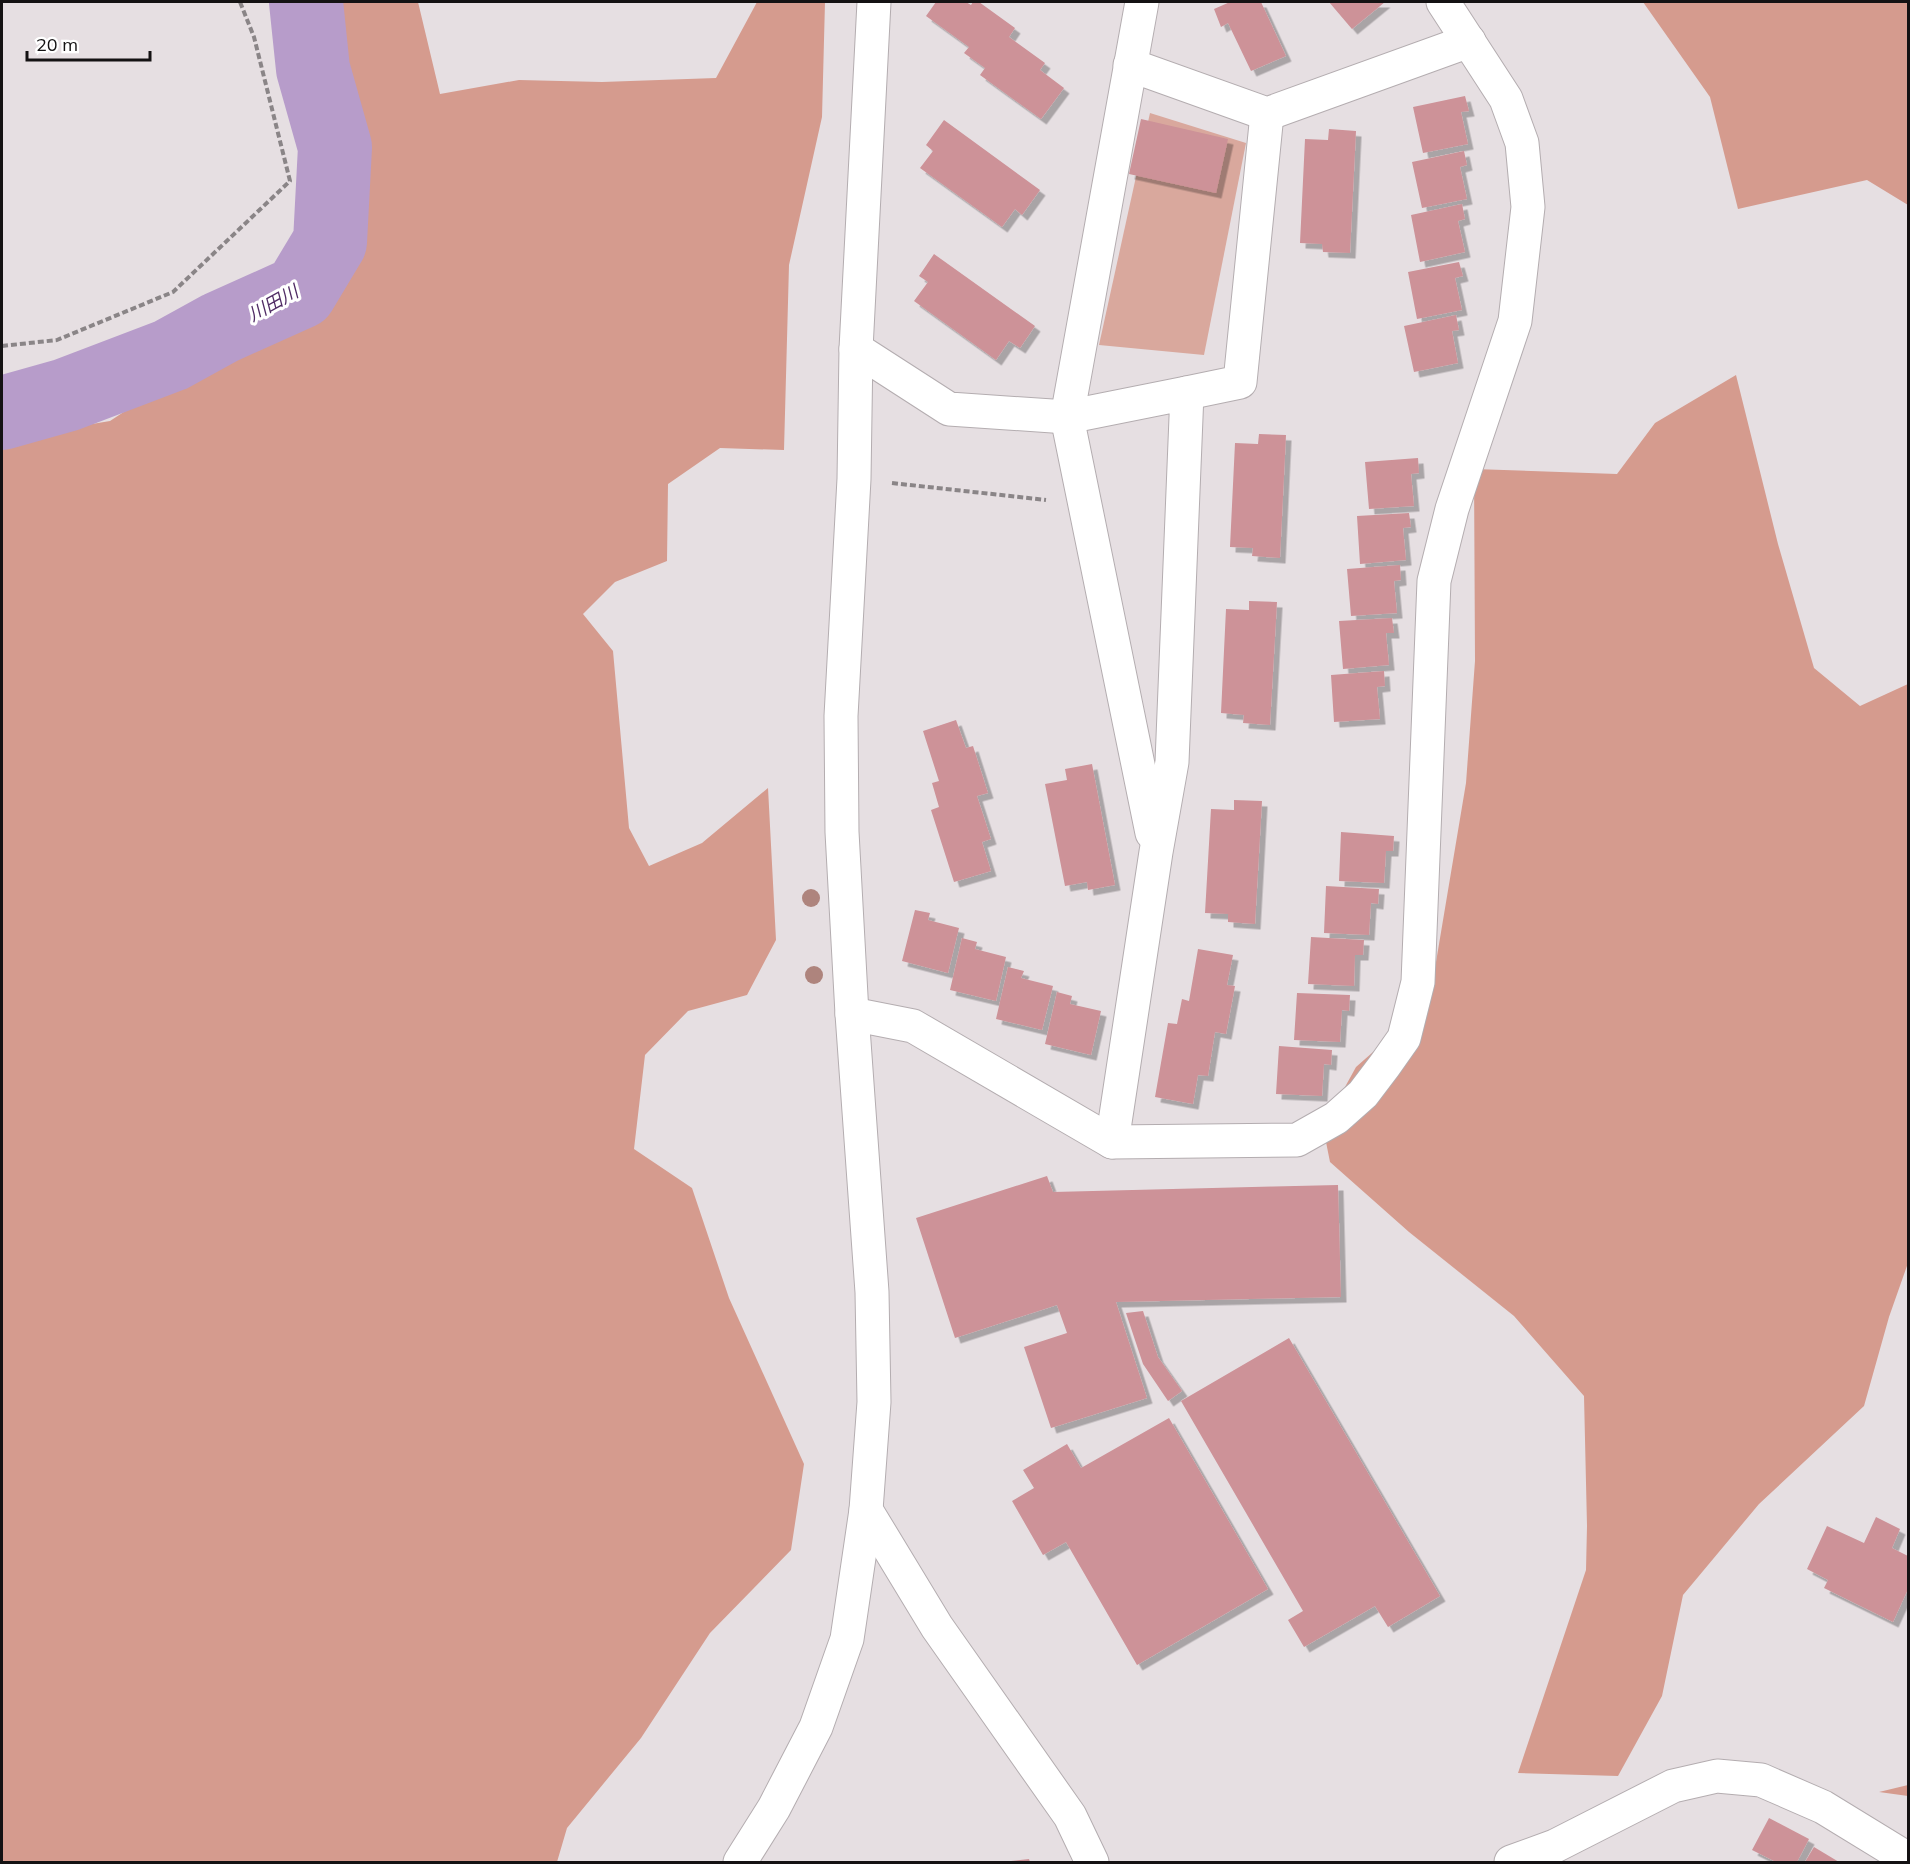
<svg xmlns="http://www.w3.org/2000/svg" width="1910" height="1864" viewBox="0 0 1910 1864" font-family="Mulish,'Noto Sans JP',sans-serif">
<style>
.green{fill:#d9a89d}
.forest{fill:#d59b8e}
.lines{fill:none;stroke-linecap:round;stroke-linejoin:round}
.river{stroke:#b79cca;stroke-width:74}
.building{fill:#cd9298;filter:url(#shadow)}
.minor-casing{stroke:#b4adb0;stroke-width:35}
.tertiary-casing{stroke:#b4adb0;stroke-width:35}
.path{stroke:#8a8587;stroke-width:4;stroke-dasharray:6 3;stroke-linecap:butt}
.minor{stroke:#fff;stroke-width:33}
.tertiary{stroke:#fff;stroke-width:33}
.tree{fill:#ae847d}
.labels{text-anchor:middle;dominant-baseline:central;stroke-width:6;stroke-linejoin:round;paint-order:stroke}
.water-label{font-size:18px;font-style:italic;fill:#502c65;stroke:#fff}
</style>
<defs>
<filter id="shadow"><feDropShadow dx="5.5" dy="5.5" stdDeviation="0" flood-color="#0004"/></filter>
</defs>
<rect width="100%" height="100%" fill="#e6dfe2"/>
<polygon class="green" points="1150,113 1246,143 1204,355 1099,345"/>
<g class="forest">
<polygon points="304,2 418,2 440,94 519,80 602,82 716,78 757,2 825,2 822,117 789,265 784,450 720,448 668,484 667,561 615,582 583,614 613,651 629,828 649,866 702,843 768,788 776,940 747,995 688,1011 645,1055 634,1149 692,1188 729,1298 804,1464 791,1550 710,1633 641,1738 567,1828 557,1862 2,1862 2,439 110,421 265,319 335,217 353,131"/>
<polygon points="1643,2 1908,2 1908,205 1867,180 1738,209 1710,97"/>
<polygon points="1736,375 1778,544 1814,668 1860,706 1908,684 1908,1263 1889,1317 1864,1406 1759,1504 1683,1595 1662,1696 1618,1776 1518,1773 1586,1570 1587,1526 1584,1396 1514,1316 1409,1232 1330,1162 1323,1127 1356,1067 1381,1045 1436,962 1466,783 1475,661 1474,469 1617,474 1655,423"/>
<polygon points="1908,1785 1908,1796 1879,1792"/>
</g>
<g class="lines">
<polyline class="river" points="2,413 66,395 171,355 220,328 300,292 330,242 335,147 313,69 306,2"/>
</g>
<g class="building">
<polygon points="936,2 966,2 971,5 973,2 979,2 1015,28 1009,37 1045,63 1040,70 1064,88 1041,119 980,75 985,68 964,53 969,47 926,16"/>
<polygon points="1230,2 1261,2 1286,56 1251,71 1228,23 1221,27 1214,9"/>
<polygon points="1329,2 1385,2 1352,29"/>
<polygon points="1465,96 1469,111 1461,112 1468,144 1423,153 1413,107"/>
<polygon points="1141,119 1228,139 1216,193 1129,174"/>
<polygon points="944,120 1040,190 1022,215 1015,209 1002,227 920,168 933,151 926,145"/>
<polygon points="1329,129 1356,131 1350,253 1323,252 1322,244 1300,243 1305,139 1328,140"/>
<polygon points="1464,151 1467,165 1460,167 1467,199 1422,208 1412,162"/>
<polygon points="1462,204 1465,219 1458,221 1465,252 1420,262 1411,215"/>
<polygon points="934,254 1035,326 1020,348 1009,341 996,360 914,301 928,282 919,276"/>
<polygon points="1459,262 1463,276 1455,278 1462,310 1417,319 1408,272"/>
<polygon points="1456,315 1459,330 1452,331 1458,363 1414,372 1404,326"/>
<polygon points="1259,434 1286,435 1280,558 1252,556 1253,548 1230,547 1235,443 1258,444"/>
<polygon points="1418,458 1419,473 1411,474 1414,506 1369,509 1365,462"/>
<polygon points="1409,513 1411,527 1403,528 1406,560 1360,564 1357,516"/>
<polygon points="1400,565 1401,580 1394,581 1397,613 1351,616 1347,569"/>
<polygon points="1249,601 1277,602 1270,725 1243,723 1244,715 1221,713 1226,609 1249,610"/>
<polygon points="1392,618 1394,633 1386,633 1389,665 1343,669 1339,621"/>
<polygon points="1384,671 1385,686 1377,687 1380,719 1334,722 1331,675"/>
<polygon points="956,720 966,748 973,746 988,793 977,796 991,839 982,842 991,871 954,882 931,810 939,807 932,783 939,781 923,731"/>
<polygon points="1092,764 1115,885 1088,890 1087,882 1065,886 1045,784 1067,780 1065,769"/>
<polygon points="1234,800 1262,801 1255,924 1228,922 1228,914 1205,913 1211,809 1234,810"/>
<polygon points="1341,832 1394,836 1393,851 1386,851 1384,883 1339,881"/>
<polygon points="1326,886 1379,889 1378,904 1371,903 1369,935 1324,933"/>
<polygon points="915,910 930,913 928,920 959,928 948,973 902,961"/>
<polygon points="1311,937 1364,940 1363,955 1355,955 1354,986 1308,984"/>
<polygon points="962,938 977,942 975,949 1006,957 996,1001 950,990"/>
<polygon points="1198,949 1233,955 1227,985 1235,986 1226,1034 1215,1032 1208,1076 1198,1075 1193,1104 1155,1097 1168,1023 1177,1024 1182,999 1189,1001"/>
<polygon points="1008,967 1024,971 1021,978 1053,986 1042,1030 996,1019"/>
<polygon points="1057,992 1072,996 1070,1004 1101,1011 1091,1055 1045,1044"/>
<polygon points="1297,993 1350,995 1349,1011 1342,1010 1340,1042 1294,1040"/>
<polygon points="1279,1046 1332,1050 1331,1065 1324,1064 1322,1096 1276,1094"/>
<polygon points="1047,1176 1053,1192 1338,1185 1341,1297 1116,1302 1147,1398 1051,1428 1024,1347 1067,1333 1057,1305 955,1338 916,1218"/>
<polygon points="1143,1311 1158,1357 1182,1391 1168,1401 1143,1364 1126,1313"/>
<polygon points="1289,1338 1440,1596 1388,1627 1375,1606 1304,1647 1288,1620 1303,1611 1181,1401"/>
<polygon points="1169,1418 1268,1589 1137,1665 1066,1542 1043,1555 1012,1501 1034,1488 1023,1470 1067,1444 1081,1468"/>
<polygon points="1876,1517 1900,1529 1892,1548 1908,1556 1908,1589 1893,1622 1824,1588 1828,1580 1807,1569 1827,1526 1864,1543"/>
<polygon points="1769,1818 1809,1839 1797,1862 1776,1862 1752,1850"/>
<polygon points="1814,1847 1839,1862 1805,1862"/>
<polygon points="1029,1859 1030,1862 1011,1862 1011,1861"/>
</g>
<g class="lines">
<defs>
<g id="minor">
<polyline points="1142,2 1067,417 1152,833"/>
<polyline points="1130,65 1267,114 1469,41"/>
<polyline points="856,349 949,409 1067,417 1187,393 1172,762 1156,852 1112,1142"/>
<polyline points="1187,393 1240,382 1267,114"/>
<polyline points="852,1014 913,1026 1112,1142 1297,1140 1336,1118 1363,1094 1385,1065 1404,1038 1418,982 1434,581 1452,509 1515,321 1528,207 1522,143 1506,99 1443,2"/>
<polyline points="866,1510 937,1627 1070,1816 1092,1862"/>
<polyline points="1511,1862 1555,1846 1673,1786 1717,1776 1761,1780 1823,1807 1908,1859"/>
</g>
<polyline id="tertiary" points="740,1862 774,1808 816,1727 847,1639 866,1510 874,1402 872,1292 852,1014 842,832 841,716 854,479 856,349 874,2"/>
</defs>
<use href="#minor" class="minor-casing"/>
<use href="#tertiary" class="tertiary-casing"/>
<g class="path">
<polyline points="2,346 57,340 173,292 290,181 254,37 240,2"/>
<polyline points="892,483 1046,500"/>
</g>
<use href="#minor" class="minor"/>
<use href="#tertiary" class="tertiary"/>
</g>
<g class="tree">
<circle cx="811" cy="898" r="9"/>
<circle cx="814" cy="975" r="9"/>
</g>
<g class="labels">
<g class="water-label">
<text transform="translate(273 303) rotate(-29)">川田川</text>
</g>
</g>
<rect width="1910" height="1864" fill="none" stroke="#141213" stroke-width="6"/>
<path d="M27 51v9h123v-9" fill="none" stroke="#141213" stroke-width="3"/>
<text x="36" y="51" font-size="18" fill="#141213" stroke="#ffffff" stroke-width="4.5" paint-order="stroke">20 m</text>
</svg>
